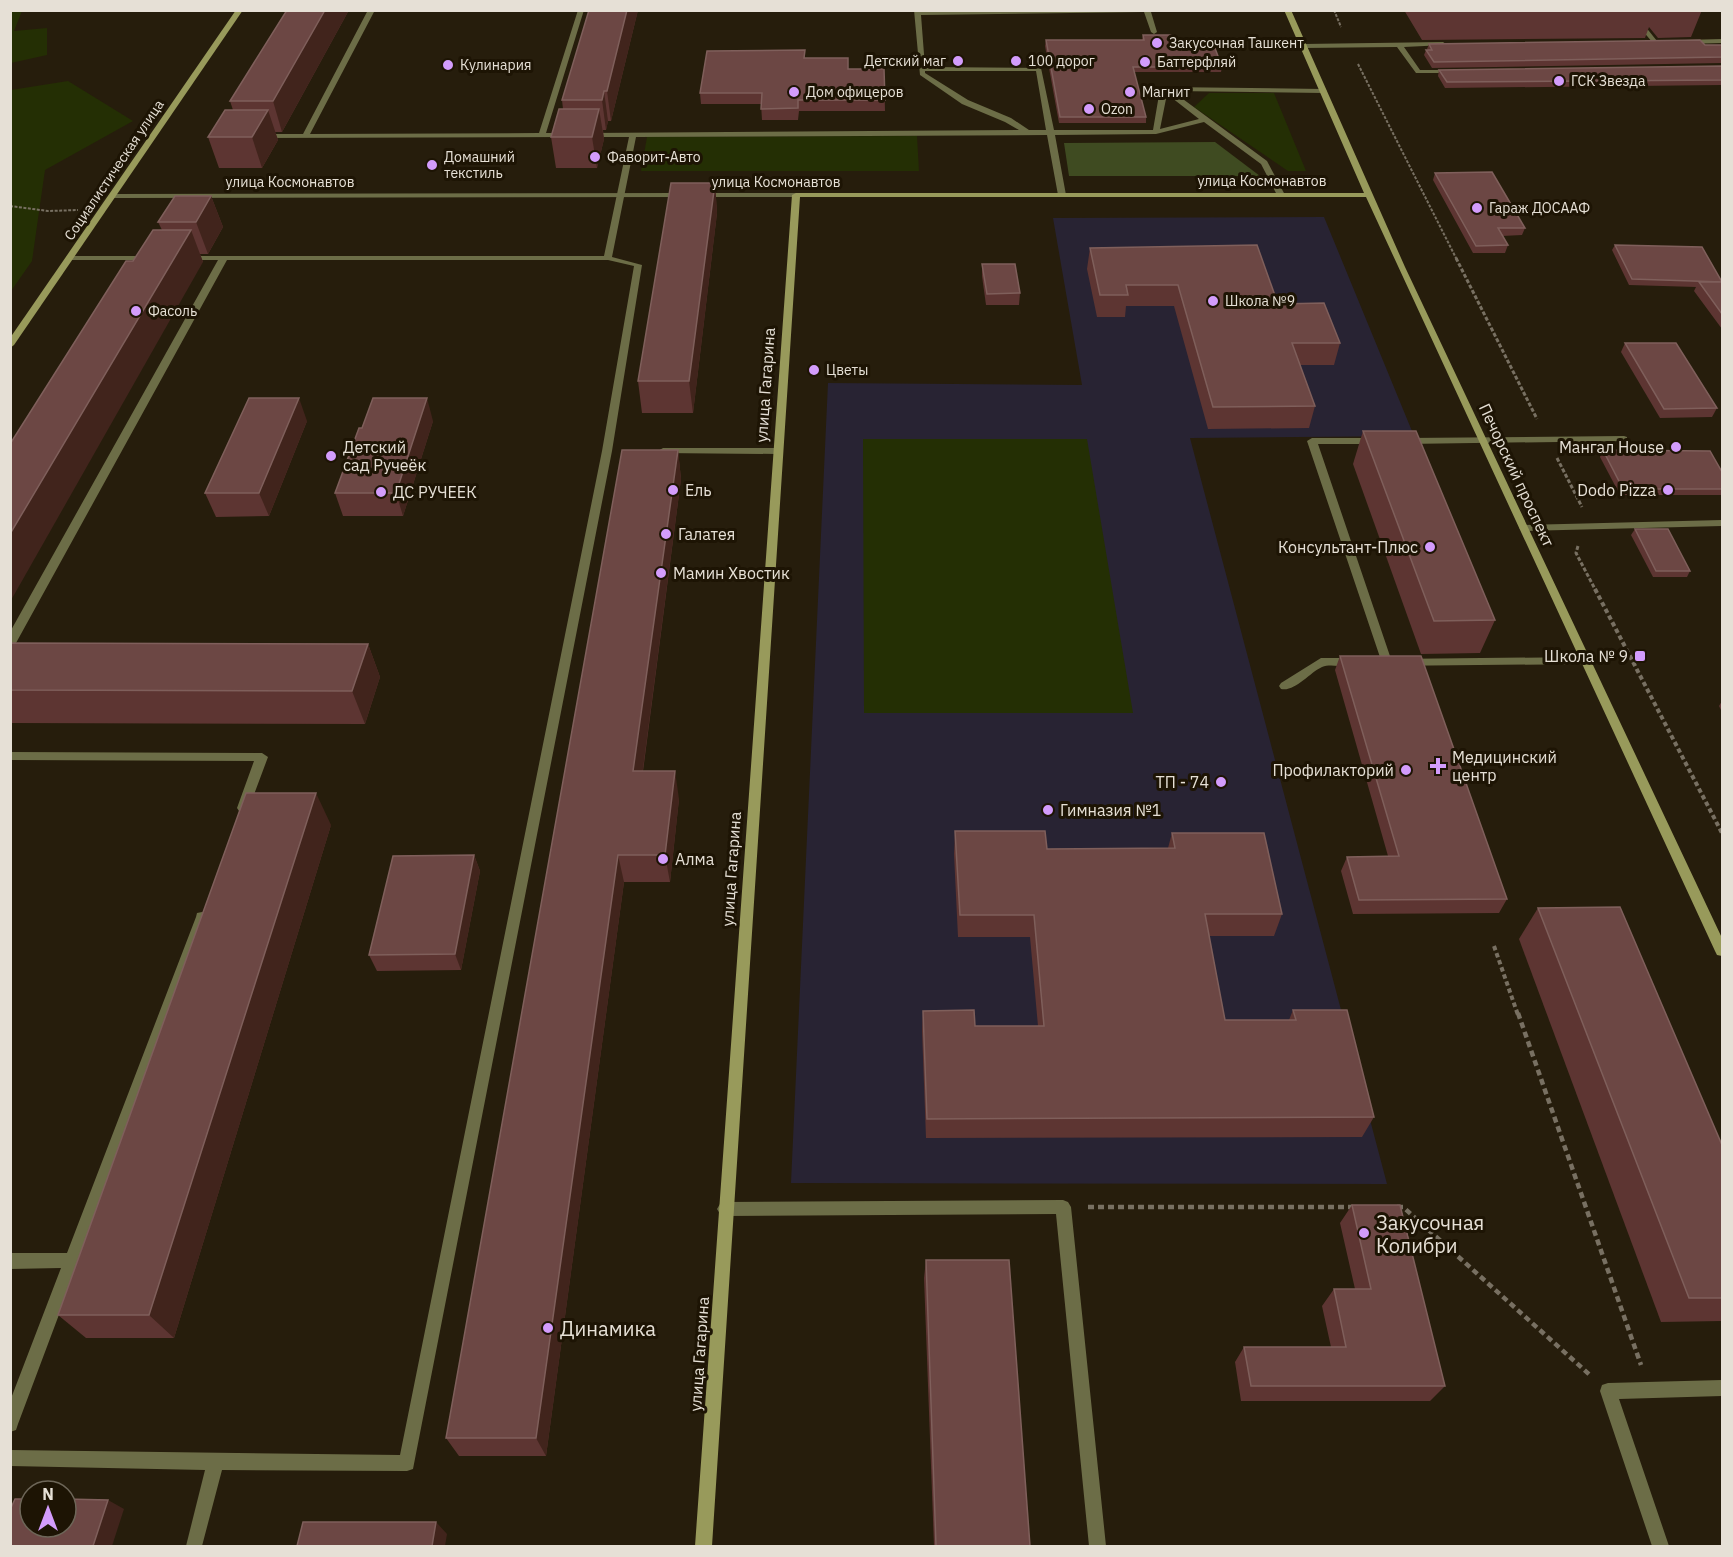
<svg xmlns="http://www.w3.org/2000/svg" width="1733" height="1557" viewBox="0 0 1733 1557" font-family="'IBM Plex Sans',sans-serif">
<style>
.education{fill:#282333}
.green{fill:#242f04}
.forest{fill:#3f4b21}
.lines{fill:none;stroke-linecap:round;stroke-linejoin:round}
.path-far3{stroke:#787062;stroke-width:2;stroke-dasharray:3 1.5;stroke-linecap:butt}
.path-far2{stroke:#787062;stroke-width:3;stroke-dasharray:4 2;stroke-linecap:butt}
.path-far1{stroke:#787062;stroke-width:4;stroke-dasharray:4.5 3;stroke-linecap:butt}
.path{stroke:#787062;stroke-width:4.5;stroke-dasharray:6 4;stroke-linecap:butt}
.service{fill:#6c6d47;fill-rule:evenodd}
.tertiary{fill:#6c6d47;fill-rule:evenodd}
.secondary{fill:#989a5b;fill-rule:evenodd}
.wall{fill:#5d3532}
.shaded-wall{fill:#41241c}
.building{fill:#6c4744;stroke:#7f5f5b;stroke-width:1.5}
.poi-dot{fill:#d39cfc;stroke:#1d1404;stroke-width:2}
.labels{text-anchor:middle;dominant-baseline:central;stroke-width:6;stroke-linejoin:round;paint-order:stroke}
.far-poi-label{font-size:14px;fill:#e6e0d6;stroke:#1d1404;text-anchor:start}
.far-street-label{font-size:14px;fill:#e6e0d6;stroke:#1d1404}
.street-label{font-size:16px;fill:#e6e0d6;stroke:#1d1404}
.poi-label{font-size:16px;fill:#e6e0d6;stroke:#1d1404;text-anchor:start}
.near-poi-label{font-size:20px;fill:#e6e0d6;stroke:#1d1404;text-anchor:start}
</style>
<rect width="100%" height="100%" fill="#261d0c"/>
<polygon class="education" points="1324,217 1414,436 1190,438 1387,1184 791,1183 828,383 1082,385 1053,218"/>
<g class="green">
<polygon points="11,10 22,11 14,31 47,28 47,55 11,63"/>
<polygon points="68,81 133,121 45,170 32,261 11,291 11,90"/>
<polygon points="1209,93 1274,93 1306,171 1288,171 1194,107"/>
<polygon points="917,136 919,171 641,171 647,137"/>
<polygon points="863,439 1087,439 1133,713 864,713"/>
</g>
<polygon class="forest" points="1215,142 1260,176 1069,176 1064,143"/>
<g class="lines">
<g class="path-far3">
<polyline points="1334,10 1341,27"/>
<polyline points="1358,64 1457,260"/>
<polyline points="10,206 48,211 78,210"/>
</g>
<g class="path-far2">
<polyline points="1456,258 1537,419"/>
<polyline points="1557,458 1582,507"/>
<polyline points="1578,546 1576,553 1596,591"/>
</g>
<g class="path-far1">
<polyline points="1595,589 1722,833"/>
<polyline points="1494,946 1518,1015"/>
</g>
<g class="path">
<polyline points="1518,1013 1641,1365"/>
<polyline points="1088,1207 1353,1207"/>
<polyline points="1397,1207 1403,1207 1591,1376"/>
</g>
<g class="service">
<polygon points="368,10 375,10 310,134 539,133 578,10 584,10 546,133 568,133 572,135 568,137 257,138 257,134 303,134"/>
<path d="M914,10H1188L1151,12L1157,32L1154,34L1151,32L1144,12L921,15L925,67L1041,68L1054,130H1153L1160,89L1164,87L1323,89L1327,91L1323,93L1172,91L1267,161L1285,195L1281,197L1277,195L1261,164L1204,122L1156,134L1055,135L1066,195L1062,197L1058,195L1047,135L636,137L612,257L642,265L612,451L413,1469L407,1471L222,1470L202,1546H186L205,1470L10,1466V1450L400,1455L602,451L634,266L608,260H227L16,643L10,647V632L218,260H186L182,258L186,256H604L629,137H585V133H588L1019,130L1005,122L962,104L920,75ZM925,71H1036L1046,130H1029L1011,118L968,100L925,73ZM1167,94L1199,119L1160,129Z"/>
<polygon points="1625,10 1632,10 1657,41 1657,43 1653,43"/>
<polygon points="1722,39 1722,43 1685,44 1682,42 1685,40"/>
<polygon points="1443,42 1446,44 1445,45 1404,47 1420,70 1455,70 1457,71 1457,73 1416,73 1397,47 1303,48 1300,46 1303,44"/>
<polygon points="67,256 151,256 155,258 151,260 70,260 66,258"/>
<polygon points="1624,436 1627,437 1627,441 1406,444 1401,441 1406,438"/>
<polygon points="1312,438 1377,438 1382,441 1377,444 1318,444 1391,659 1586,657 1590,658 1592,661 1590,664 1383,666 1307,441"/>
<polygon points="663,448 777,448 782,451 777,454 660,453 658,451"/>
<polygon points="1722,520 1722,526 1524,531 1519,528 1524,525"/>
<path d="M1321,658H1352L1358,662C1349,671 1333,662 1322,667C1309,673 1295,692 1281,689L1279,686L1281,683Z"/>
<polygon points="10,752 262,753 268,757 249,808 247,811 239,811 237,808 254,761 10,760"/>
<polygon points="202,912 207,913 208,917 18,1424 16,1430 10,1432 10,1401 61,1268 10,1269 10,1253 67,1253 196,917 197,913"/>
<polygon points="1063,1200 1068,1202 1071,1207 1106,1546 1089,1546 1056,1214 725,1216 720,1214 717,1209 720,1204 725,1202"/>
<polygon points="1722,1380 1722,1396 1619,1399 1669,1546 1652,1546 1600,1391 1602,1385 1608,1383"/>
</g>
<g class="tertiary">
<polygon points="684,193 687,193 687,197 112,198 108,196 112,194"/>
<polygon points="698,193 796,193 800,195 796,197 698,197"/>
</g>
<g class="secondary">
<polygon points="236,10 243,10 14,345 10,348 10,338"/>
<polygon points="1284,10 1291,10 1405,267 1722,938 1722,956 1717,955 1715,951 1366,197 800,197 712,1546 695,1546 792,195 796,193 1364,193"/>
</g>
</g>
<g class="wall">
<polygon points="287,10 349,10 282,132 275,132 278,140 262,168 219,168 208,137 233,110 230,101"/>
<polygon points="638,10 611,121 608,121 606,130 603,130 604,139 597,168 556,168 551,137 563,109 562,100"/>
<polygon points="1404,10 1702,10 1691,37 1658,38 1649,27 1645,38 1422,40"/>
<polygon points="1143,35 1175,40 1222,67 1221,72 1134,72 1146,117 1146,123 1059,123 1045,46 1046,40 1142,40"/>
<polygon points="1429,44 1722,45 1722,63 1432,68 1424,55 1426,50 1428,50 1427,49"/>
<polygon points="805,50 805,58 849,69 884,69 885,111 799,111 798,120 762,120 761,104 701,104 700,93"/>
<polygon points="1722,66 1722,85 1445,88 1438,76 1439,70"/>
<polygon points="1435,173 1525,228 1522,235 1502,236 1508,245 1505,253 1473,253 1433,180"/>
<polygon points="715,183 717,213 693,413 642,413 638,381"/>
<polygon points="211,196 223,227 208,254 200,254 203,262 133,261 162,230 158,222"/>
<polygon points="1615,245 1722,282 1722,329 1694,291 1696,287 1629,285 1612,250"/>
<polygon points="1090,248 1278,304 1340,343 1334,365 1300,365 1315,406 1309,428 1208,429 1174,306 1126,306 1125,317 1097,317 1087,269"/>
<polygon points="982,264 1020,293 1019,305 986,305 982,276"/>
<polygon points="1625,343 1717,408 1712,417 1660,418 1621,352"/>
<polygon points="307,421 269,516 216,517 205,493"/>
<polygon points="433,421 403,516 343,516 335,493"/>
<polygon points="1363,431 1495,620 1480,653 1421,654 1353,464"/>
<polygon points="678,450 681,479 643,771 679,799 670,882 624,882 546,1456 459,1456 446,1438"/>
<polygon points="1603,450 1722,472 1722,495 1620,495 1600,457"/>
<polygon points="1635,529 1690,571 1687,577 1653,577 1631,535"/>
<polygon points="10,643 368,644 380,677 365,724 10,723"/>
<polygon points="1340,656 1507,899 1499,913 1353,914 1341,871 1347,857 1388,856 1335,670"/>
<polygon points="1722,701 1722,712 1719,706"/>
<polygon points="331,825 174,1338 86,1338 58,1315"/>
<polygon points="955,831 1047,849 1168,848 1172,833 1282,914 1274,936 1209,936 1225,1020 1289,1020 1293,1010 1374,1117 1362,1137 926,1138 922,1031 923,1011 975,1026 1038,1026 1030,937 958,937 954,854"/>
<polygon points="474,855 480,871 461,970 377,971 369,955"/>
<polygon points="1538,908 1722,1145 1722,1321 1661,1322 1519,939"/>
<polygon points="1352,1205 1445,1386 1430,1401 1241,1401 1235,1362 1244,1347 1331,1347 1322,1306 1334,1289 1355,1289 1340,1223"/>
<polygon points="926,1260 1030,1546 934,1546 924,1278"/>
</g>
<g class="shaded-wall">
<polygon points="325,10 349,10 282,132 273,101"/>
<polygon points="627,10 638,10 611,121 607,91"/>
<polygon points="604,91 608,121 606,130 602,100"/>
<polygon points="599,109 604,139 597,168 592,137"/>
<polygon points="268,110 278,140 262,168 252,137"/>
<polygon points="715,183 717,213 693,413 689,381"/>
<polygon points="211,196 223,227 208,254 196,222"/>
<polygon points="191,230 203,262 10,602 10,534"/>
<polygon points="299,398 307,421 269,516 259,493"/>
<polygon points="427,398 433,421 403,516 396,493"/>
<polygon points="678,450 681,479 639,799 633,771"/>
<polygon points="368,644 380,677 365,724 352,691"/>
<polygon points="675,771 679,799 670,882 665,855"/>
<polygon points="316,793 331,825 174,1338 149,1315"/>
<polygon points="474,855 480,871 461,970 455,954"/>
<polygon points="618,855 624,882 546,1456 536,1438"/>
<polygon points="108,1500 124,1509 112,1546 93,1546"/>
<polygon points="436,1522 447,1534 445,1546 432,1546"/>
</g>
<g class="building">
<polygon points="287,10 325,10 273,101 230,101"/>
<polygon points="589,10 627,10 607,91 604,91 602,100 562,100"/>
<polygon points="1143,35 1173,35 1175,40 1212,40 1222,67 1133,67 1146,117 1060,117 1046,40 1144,40"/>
<polygon points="1700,40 1705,45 1722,45 1722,57 1434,62 1426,50 1432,50 1429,44"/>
<polygon points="805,50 804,58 848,58 848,69 884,69 885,100 798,100 798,108 761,109 762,93 700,93 707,51"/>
<polygon points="1722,66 1722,80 1447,82 1439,70"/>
<polygon points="559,109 599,109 592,137 551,137"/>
<polygon points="225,110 268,110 252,137 208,137"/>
<polygon points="1492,172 1525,228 1498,228 1508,245 1476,246 1435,173"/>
<polygon points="671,183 715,183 689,381 638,381"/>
<polygon points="175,196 211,196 196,222 158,222"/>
<polygon points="153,230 191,230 10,534 10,444 126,261 133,261"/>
<polygon points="1257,245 1278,304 1324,303 1340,343 1292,343 1315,406 1213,407 1178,285 1126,285 1128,295 1100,295 1090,248"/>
<polygon points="1615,245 1702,247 1722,282 1632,279"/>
<polygon points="982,264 1015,264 1020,293 987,294"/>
<polygon points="1699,282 1722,282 1722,314"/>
<polygon points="1625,343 1676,343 1717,408 1664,409"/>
<polygon points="249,398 299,398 259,493 205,493"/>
<polygon points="373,398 427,398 396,493 335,493 359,428 362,428"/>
<polygon points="1363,431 1416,431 1495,620 1434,621"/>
<polygon points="622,450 678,450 633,771 675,771 665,855 618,855 536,1438 446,1438"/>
<polygon points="1603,450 1710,451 1722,472 1722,489 1623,489"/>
<polygon points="1635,529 1668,529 1690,571 1656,571"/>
<polygon points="10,643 368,644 352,691 10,690"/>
<polygon points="1340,656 1421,656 1507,899 1359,900 1347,857 1399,856"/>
<polygon points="246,793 316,793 149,1315 58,1315"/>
<polygon points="955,831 1045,831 1047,849 1175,848 1172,833 1264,833 1282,914 1205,914 1225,1020 1296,1020 1293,1010 1347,1010 1374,1117 927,1119 923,1011 974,1010 975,1026 1044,1026 1034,915 960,915"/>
<polygon points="474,855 455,954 369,955 393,856"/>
<polygon points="1620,907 1722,1145 1722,1298 1689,1298 1538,908"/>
<polygon points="1352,1205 1400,1205 1445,1386 1251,1386 1244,1347 1346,1347 1334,1289 1371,1289"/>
<polygon points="926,1260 1009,1260 1030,1546 936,1546"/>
<polygon points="15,1499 30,1499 30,1527 66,1527 66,1499 108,1500 93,1546 10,1546 10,1510"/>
<polygon points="303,1522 436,1522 432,1546 297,1546"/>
</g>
<g class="poi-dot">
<circle cx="1157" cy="43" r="6"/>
<circle cx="958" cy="61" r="6"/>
<circle cx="1016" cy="61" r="6"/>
<circle cx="1145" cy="62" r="6"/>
<circle cx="448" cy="65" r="6"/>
<circle cx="1559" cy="81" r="6"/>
<circle cx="794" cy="92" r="6"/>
<circle cx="1130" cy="92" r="6"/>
<circle cx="1089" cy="109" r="6"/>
<circle cx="595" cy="157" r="6"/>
<circle cx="432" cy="165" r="6"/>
<circle cx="1477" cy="208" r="6"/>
<circle cx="1213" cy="301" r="6"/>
<circle cx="136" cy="311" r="6"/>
<circle cx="814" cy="370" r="6"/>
<circle cx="1676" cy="447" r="6"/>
<circle cx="331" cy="456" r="6"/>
<circle cx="673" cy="490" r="6"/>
<circle cx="1668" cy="490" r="6"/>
<circle cx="381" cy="492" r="6"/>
<circle cx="666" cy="534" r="6"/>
<circle cx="1430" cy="547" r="6"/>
<circle cx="661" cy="573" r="6"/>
<rect x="1634" y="650" width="12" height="12" rx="3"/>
<path d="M1435 757h6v6h6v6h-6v6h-6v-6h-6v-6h6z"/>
<circle cx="1406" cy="770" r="6"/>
<circle cx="1221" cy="782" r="6"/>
<circle cx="1048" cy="810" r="6"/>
<circle cx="663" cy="859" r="6"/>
<circle cx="1364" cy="1233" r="6"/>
<circle cx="548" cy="1328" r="6"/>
</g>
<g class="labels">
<g class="far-poi-label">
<text x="1169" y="43">Закусочная Ташкент</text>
<text x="946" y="61" text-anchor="end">Детский маг</text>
<text x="1028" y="61">100 дорог</text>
<text x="1157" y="62">Баттерфляй</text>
<text x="460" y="65">Кулинария</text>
<text x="1571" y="81">ГСК Звезда</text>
<text x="806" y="92">Дом офицеров</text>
<text x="1142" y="92">Магнит</text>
<text x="1101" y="109">Ozon</text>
<text x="444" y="157">Домашний<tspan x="444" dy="16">текстиль</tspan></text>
<text x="607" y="157">Фаворит-Авто</text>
<text x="1489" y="208">Гараж ДОСААФ</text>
<text x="1225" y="301">Школа №9</text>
<text x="148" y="311">Фасоль</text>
<text x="826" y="370">Цветы</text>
</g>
<g class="far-street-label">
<text transform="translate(114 170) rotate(-56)">Социалистическая улица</text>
<text x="1262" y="181">улица Космонавтов</text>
<text x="290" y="182">улица Космонавтов</text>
<text x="776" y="182">улица Космонавтов</text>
</g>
<g class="street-label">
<text transform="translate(765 385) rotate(-86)">улица Гагарина</text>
<text transform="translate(1517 475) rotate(65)">Печорский проспект</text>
<text transform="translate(731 869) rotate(-86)">улица Гагарина</text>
<text transform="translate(699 1354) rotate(-86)">улица Гагарина</text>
</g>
<g class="poi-label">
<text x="343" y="447">Детский<tspan x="343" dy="18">сад Ручеёк</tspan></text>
<text x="1664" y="447" text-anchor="end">Мангал House</text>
<text x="685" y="490">Ель</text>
<text x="1656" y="490" text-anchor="end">Dodo Pizza</text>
<text x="393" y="492">ДС РУЧЕЕК</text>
<text x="678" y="534">Галатея</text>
<text x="1418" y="547" text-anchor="end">Консультант-Плюс</text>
<text x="673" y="573">Мамин Хвостик</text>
<text x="1628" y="656" text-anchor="end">Школа № 9</text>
<text x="1452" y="757">Медицинский<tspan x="1452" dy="18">центр</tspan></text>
<text x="1394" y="770" text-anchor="end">Профилакторий</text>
<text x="1209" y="782" text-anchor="end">ТП - 74</text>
<text x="1060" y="810">Гимназия №1</text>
<text x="675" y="859">Алма</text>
</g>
<g class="near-poi-label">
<text x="1376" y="1222">Закусочная<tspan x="1376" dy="23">Колибри</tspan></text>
<text x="560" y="1328">Динамика</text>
</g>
</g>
<rect width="1733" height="1557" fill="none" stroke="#e6e0d6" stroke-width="24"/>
<g transform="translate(48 1509)"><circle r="28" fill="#1d1404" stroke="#6d6658" stroke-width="1.5"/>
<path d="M0-4.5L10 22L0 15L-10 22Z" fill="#d39cfc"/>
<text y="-9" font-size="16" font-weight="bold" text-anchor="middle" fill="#e6e0d6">N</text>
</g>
</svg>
